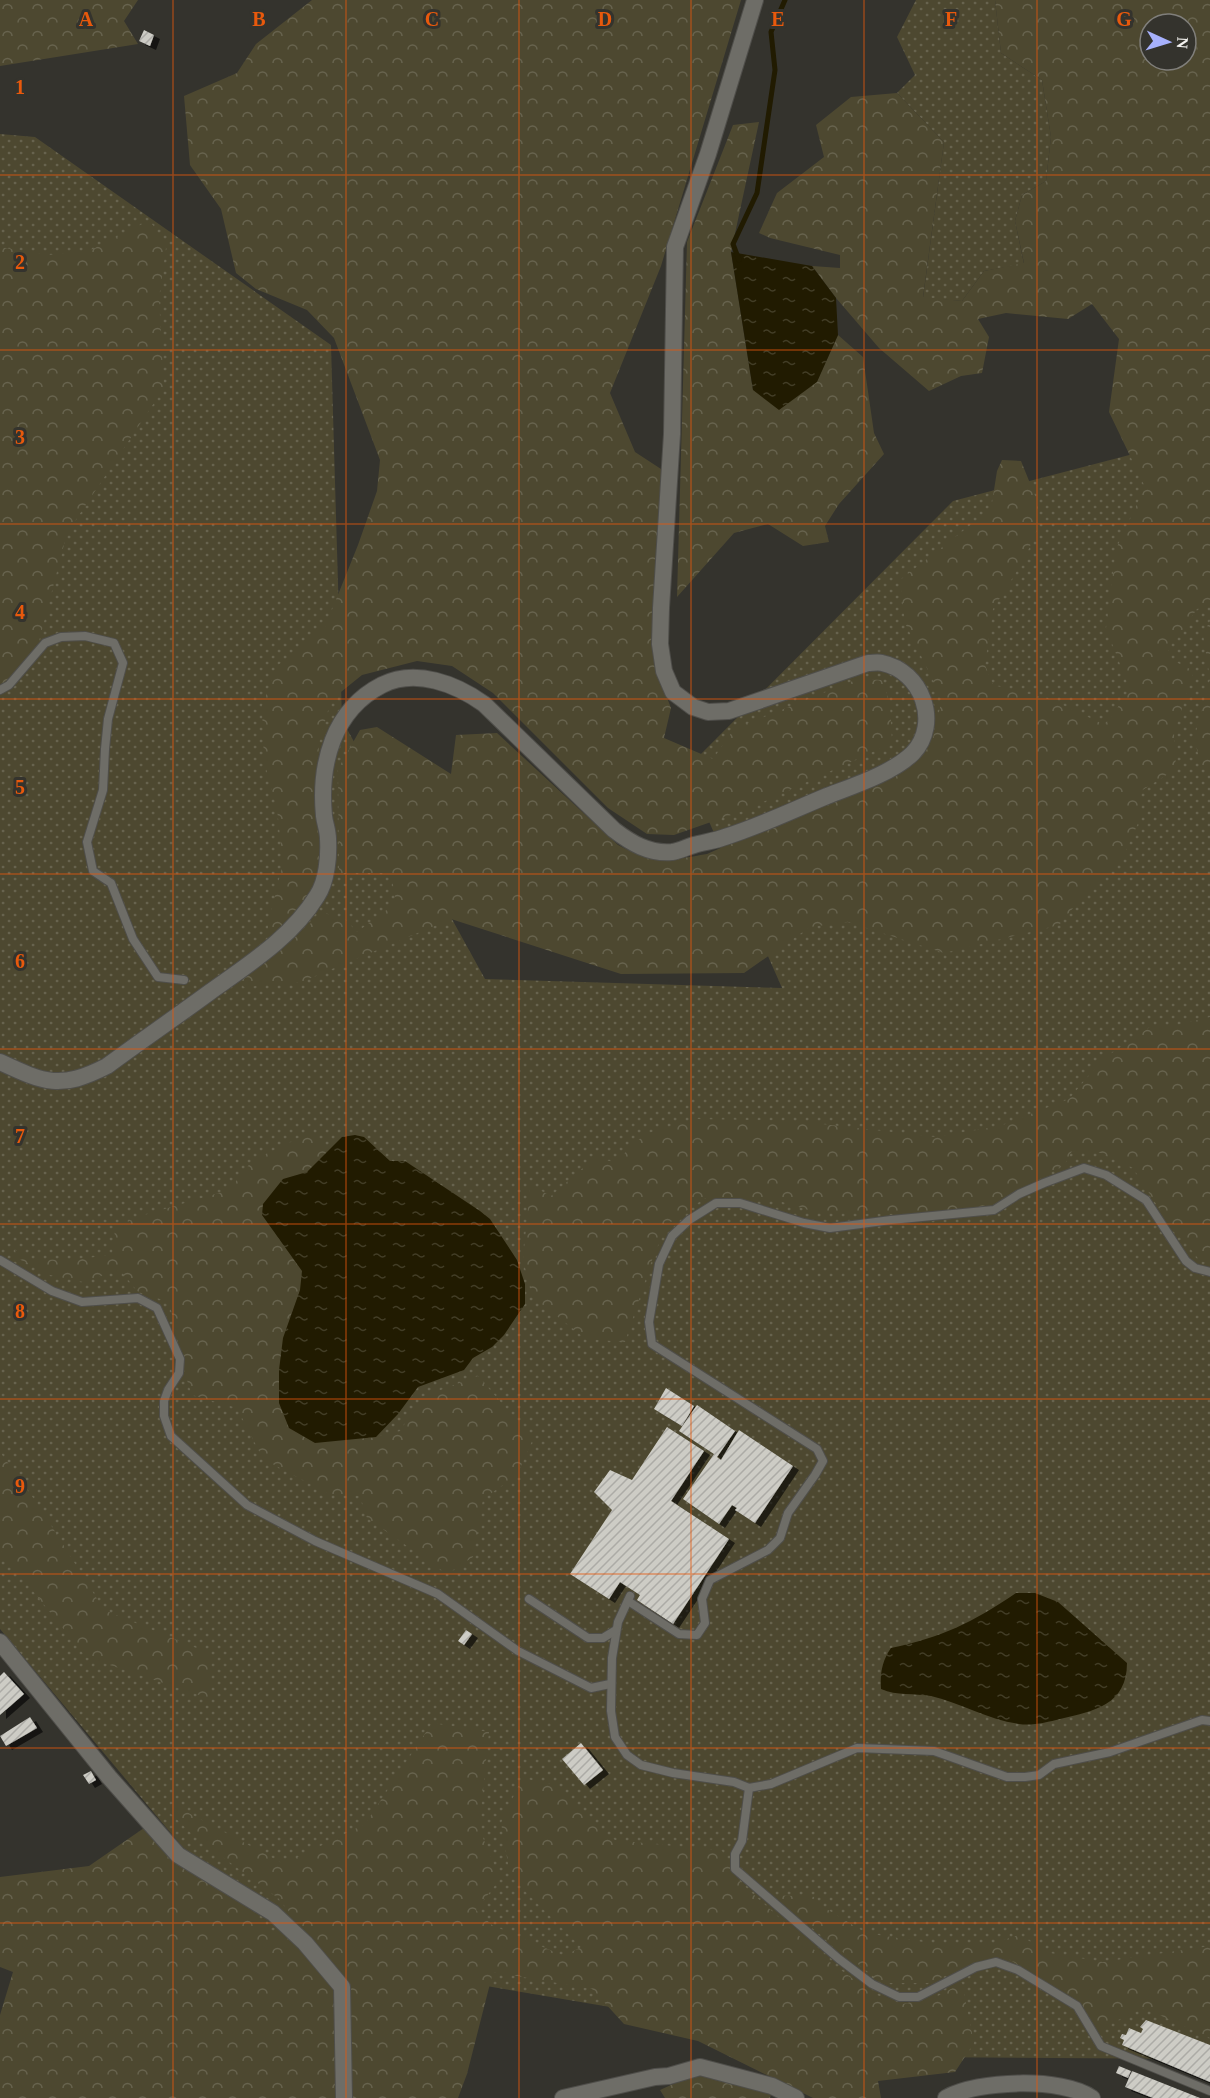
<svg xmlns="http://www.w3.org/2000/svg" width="1210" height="2098" viewBox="0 0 1210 2098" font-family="'Times New Roman',serif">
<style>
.grass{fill:url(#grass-dots)}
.forest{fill:url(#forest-crowns);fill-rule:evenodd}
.water{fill:url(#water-ripples)}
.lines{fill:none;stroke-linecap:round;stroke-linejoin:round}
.stream{stroke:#211b01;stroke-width:5}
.building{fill:url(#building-hatch);filter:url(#shadow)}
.service-casing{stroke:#4f4e4a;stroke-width:10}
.minor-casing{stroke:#4f4e4a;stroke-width:18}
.service{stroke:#6e6d67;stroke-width:8}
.minor{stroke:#6e6d67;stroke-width:16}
.grid{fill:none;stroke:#e8590c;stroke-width:1.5;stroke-opacity:0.55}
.grid-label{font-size:20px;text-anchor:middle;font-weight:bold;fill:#e8590c;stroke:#34332d;stroke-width:6;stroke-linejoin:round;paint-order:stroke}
</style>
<defs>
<pattern id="grass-dots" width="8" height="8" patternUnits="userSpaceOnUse" patternTransform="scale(1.5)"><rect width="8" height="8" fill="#4d4830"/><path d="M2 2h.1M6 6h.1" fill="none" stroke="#67634e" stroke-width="1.8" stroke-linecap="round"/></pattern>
<pattern id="forest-crowns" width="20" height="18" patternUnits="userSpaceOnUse" patternTransform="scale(1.5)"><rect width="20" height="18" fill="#4d4830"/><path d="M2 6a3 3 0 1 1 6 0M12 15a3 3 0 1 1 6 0" fill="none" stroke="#67634e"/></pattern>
<pattern id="water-ripples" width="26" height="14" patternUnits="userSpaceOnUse" patternTransform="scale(1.5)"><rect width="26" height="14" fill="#211b01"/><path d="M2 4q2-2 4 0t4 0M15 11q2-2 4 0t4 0" fill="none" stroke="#423d26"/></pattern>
<pattern id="building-hatch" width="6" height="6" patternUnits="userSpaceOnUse" patternTransform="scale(1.5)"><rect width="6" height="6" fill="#cdccc5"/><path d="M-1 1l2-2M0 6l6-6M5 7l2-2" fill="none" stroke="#acaba6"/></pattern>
<filter id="shadow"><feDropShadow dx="6" dy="4" stdDeviation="0" flood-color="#0009"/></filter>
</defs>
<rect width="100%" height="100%" fill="#34332d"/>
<g class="grass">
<polygon points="916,0 995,0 1001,53 1042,80 1051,137 1046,181 1022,195 1015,221 1024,264 984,271 962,301 923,298 944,142 897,93 915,75 897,37"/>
<polygon points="0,134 35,137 331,345 342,720 485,979 782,988 686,769 953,501 1210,434 1210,2059 906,2057 268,1949 0,1629"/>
</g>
<g class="forest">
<polygon points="0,0 138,0 124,21 138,44 0,66"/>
<polygon points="312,0 741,0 661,266 610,393 635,452 661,469 659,677 671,708 664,738 713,759 734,729 858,679 882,680 890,703 892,743 748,809 674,835 647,834 608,808 493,693 452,666 417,661 362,675 331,700 319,743 316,810 321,860 312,892 299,913 268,943 268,924 283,863 277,809 264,761 262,706 277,666 325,627 358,545 377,491 380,460 334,338 307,310 256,289 236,273 221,209 190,165 184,96 237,73 256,44"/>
<path d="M995,0H1210V605L1197,609L1181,632L1167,646L1172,660L1194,671L1174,733L1176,769L1141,791L1139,821L1121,862L1083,896L1059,925L944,953L848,922L810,927L744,973L621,974L451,919L301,982L244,987L238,980L324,913L345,919L357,932L396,903L391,873H339L338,769L360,730L377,727L451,774L456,735L497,733L618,845C655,864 667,861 707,854L916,761L933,738L942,699L905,623L900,580L991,509L997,471L1002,460L1021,461L1038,503V527L1025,558L993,609L985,665L993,685L1052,700L1105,725L1130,690L1106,628L1116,549L1145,487L1109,412L1119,339L1092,304L1068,319L1006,313L978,319L989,337L982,373L961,376L929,391L879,348L836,298L812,266L840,268V255L770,238L759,233L777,193L824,157L816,125L851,97L897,93L944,142L923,297L962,301L984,271L1024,263L1015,221L1022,195L1046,181L1051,137L1042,80L1001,53ZM1150,24H1186V60H1150Z"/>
<polygon points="759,122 731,252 753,390 817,381 838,335 863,357 874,433 884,454 839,504 825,526 829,542 803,546 768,524 734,533 677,597 687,242 733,125"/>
<polygon points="150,220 166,248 159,298 164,388 67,533 37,649 11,679 0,686 0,247 49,255 91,250"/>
<polygon points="1210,621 1210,773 1201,764 1194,739 1210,679 1203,634"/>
<polygon points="1210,1017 1210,1263 1200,1261 1160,1210 1133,1168 1101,1153 1072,1151 1065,1164 995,1206 947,1214 818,1213 776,1200 705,1198 668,1224 654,1254 625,1342 586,1339 534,1298 523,1261 530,1185 551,1196 594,1158 615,1162 645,1134 696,1119 796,1121 935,1137 1000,1126 1069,1099 1103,1059 1150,1027 1173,1026"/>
<path d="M309,1133L329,1152L307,1172L283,1179L262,1215L302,1271L300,1289L283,1338L315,1443L376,1437L400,1431L422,1397L478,1376L533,1439L517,1475L483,1499L473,1557L447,1574L367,1518L360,1496L329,1494L263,1459L237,1408L192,1395C181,1365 177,1333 169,1302L138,1292L120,1270L83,1282L50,1275L17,1258L15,1250L32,1259L69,1260L112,1255L115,1230L134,1218L229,1190L252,1161Z"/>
<polygon points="0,1452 39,1506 104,1610 211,1654 211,1699 86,1657 0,1550"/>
<polygon points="432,1723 489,1732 479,1828 500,1879 476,1910 492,1925 564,1956 581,1947 526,1892 509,1869 501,1823 522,1778 555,1785 595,1825 615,1840 722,1851 740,1882 820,1955 874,1994 902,2004 932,1999 962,1983 974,2043 955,2072 878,2081 881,2098 813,2098 698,2041 624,2024 592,1989 493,1972 467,2074 458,2098 352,2098 343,1978 278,1898 194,1836 166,1809 172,1804 284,1864 365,1824"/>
<polygon points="144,1828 235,1896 267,1929 286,1935 339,1987 340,2098 0,2098 0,2015 13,1972 0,1967 0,1877 89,1866"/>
<polygon points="770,1895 816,1897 820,1905 866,1933 936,1944 994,1943 1019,1935 1050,1953 1103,1962 1210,1946 1210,2038 1144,2008 1099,2029 1080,2003 1007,1958 979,1962 928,1983 882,1983"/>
<polygon points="697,2073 771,2094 770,2098 665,2098 660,2090"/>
</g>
<g class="water">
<polygon points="731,252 812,266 836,298 838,335 817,382 779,410 753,390"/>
<polygon points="355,1135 364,1137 390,1161 405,1161 480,1211 490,1219 517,1260 525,1284 525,1304 504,1335 492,1347 473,1358 464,1370 418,1387 398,1414 376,1437 315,1443 289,1428 279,1403 279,1370 283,1338 300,1290 302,1271 262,1215 263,1204 283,1179 307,1172 342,1137"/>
<path d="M1016,1593H1035L1058,1602L1127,1663C1127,1705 1094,1711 1060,1719C1048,1722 1032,1726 1019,1724C989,1720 961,1703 931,1696C914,1693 897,1696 881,1689C880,1673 882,1661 891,1648C942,1637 972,1623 1016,1593Z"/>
</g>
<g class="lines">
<polyline class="stream" points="739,260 733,244 757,193 775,70 771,32 785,0"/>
</g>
<g class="building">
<polygon points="144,30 154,35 150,46 139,41"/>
<polygon points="666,1388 694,1406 682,1426 654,1409"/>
<polygon points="697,1405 735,1431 717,1457 721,1460 739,1430 793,1466 755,1523 735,1510 737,1508 732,1505 719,1524 683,1499 714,1454 679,1431"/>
<polygon points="667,1427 704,1451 671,1501 729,1539 673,1624 637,1600 640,1595 620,1582 609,1599 570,1574 612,1510 594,1492 610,1470 632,1480"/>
<polygon points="466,1630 472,1634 464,1645 458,1641"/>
<polygon points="4,1672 24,1694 0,1715 0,1676"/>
<polygon points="30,1717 37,1728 6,1746 0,1736"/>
<polygon points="581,1743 603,1770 584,1785 562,1759"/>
<polygon points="91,1771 96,1780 89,1784 83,1775"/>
<polygon points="1146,2020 1210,2045 1210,2082 1122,2045 1124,2040 1120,2038 1122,2034 1126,2035 1129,2028 1141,2033 1143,2029 1140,2027"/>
<polygon points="1119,2066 1131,2071 1128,2078 1116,2073"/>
<polygon points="1132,2071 1200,2098 1153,2098 1125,2087"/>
</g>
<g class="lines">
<defs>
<g id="service">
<polyline points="0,690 9,685 45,643 61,637 85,636 114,643 123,663 108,719 105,749 103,790 87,842 93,871 111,883 133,939 158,977 184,980"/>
<polyline points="0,1260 52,1291 82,1302 138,1298 157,1308 180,1359 179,1373 168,1390 164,1401 164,1416 171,1436 247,1505 315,1541 438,1594 518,1651 591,1688 610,1684"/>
<polyline points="630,1596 618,1622 612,1658 611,1711 615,1737 627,1755 641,1765 673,1773 734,1782 749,1788 771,1784 857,1748 934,1751 1007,1777 1025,1777 1039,1775 1054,1764 1110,1752 1202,1720 1210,1721"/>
<polyline points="529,1599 588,1638 603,1638 616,1630"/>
<polyline points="628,1601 679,1634 697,1635 705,1623 702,1599 710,1580 768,1550 780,1538 788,1513 815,1475 823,1461 817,1449 652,1344 649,1322 659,1264 672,1236 689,1220 716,1203 740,1203 804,1223 830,1228 891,1220 994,1210 1019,1194 1044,1183 1084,1168 1106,1175 1146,1200 1186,1261 1195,1268 1210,1272"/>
<polyline points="749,1788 742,1841 735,1854 735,1869 839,1959 872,1984 899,1997 918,1997 976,1967 996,1962 1018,1970 1077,2006 1101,2046 1210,2091"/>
</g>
<g id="minor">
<path d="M0,1062C45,1083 60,1090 107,1066C141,1041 176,1017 210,992C249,964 292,937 317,896C327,881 329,856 328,839C328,831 325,824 324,816C319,764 333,710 382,685C416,668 456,684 484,704L614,830C631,843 649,854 672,852C679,851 687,847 694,845C704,842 715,841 725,837C760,826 793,810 827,796C853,786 893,773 913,753C941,723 922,671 882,663C878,662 873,663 868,663L729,711L708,712L693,707L673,692L664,671L660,644L661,608L672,434L675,247L708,154L755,0"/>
<polyline points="0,1642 109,1777 178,1855 273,1913 305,1943 342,1987 344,2098"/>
<polyline points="563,2098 655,2077 669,2076 700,2067 772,2086 796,2098"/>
<path d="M946,2098C978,2080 1062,2077 1092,2098"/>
</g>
</defs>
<use href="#service" class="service-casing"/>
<use href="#minor" class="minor-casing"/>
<use href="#service" class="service"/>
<use href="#minor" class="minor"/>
</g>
<path class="grid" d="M173,0V2098M346,0V2098M519,0V2098M691,0V2098M864,0V2098M1037,0V2098M0,175H1210M0,350H1210M0,524H1210M0,699H1210M0,874H1210M0,1049H1210M0,1224H1210M0,1399H1210M0,1574H1210M0,1748H1210M0,1923H1210"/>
<g class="grid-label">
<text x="86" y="26">A</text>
<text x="259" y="26">B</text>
<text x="432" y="26">C</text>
<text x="605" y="26">D</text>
<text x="778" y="26">E</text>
<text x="951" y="26">F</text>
<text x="1124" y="26">G</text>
<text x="20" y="94">1</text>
<text x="20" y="269">2</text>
<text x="20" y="444">3</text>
<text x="20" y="619">4</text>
<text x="20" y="794">5</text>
<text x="20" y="968">6</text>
<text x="20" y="1143">7</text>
<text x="20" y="1318">8</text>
<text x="20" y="1493">9</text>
</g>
<g transform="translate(1168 42) rotate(94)"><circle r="28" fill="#34332d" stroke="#807f7b" stroke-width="1.5"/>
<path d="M0-4.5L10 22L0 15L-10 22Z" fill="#a7b1fc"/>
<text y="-9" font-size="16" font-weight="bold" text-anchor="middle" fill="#f3f2ef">N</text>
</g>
</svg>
